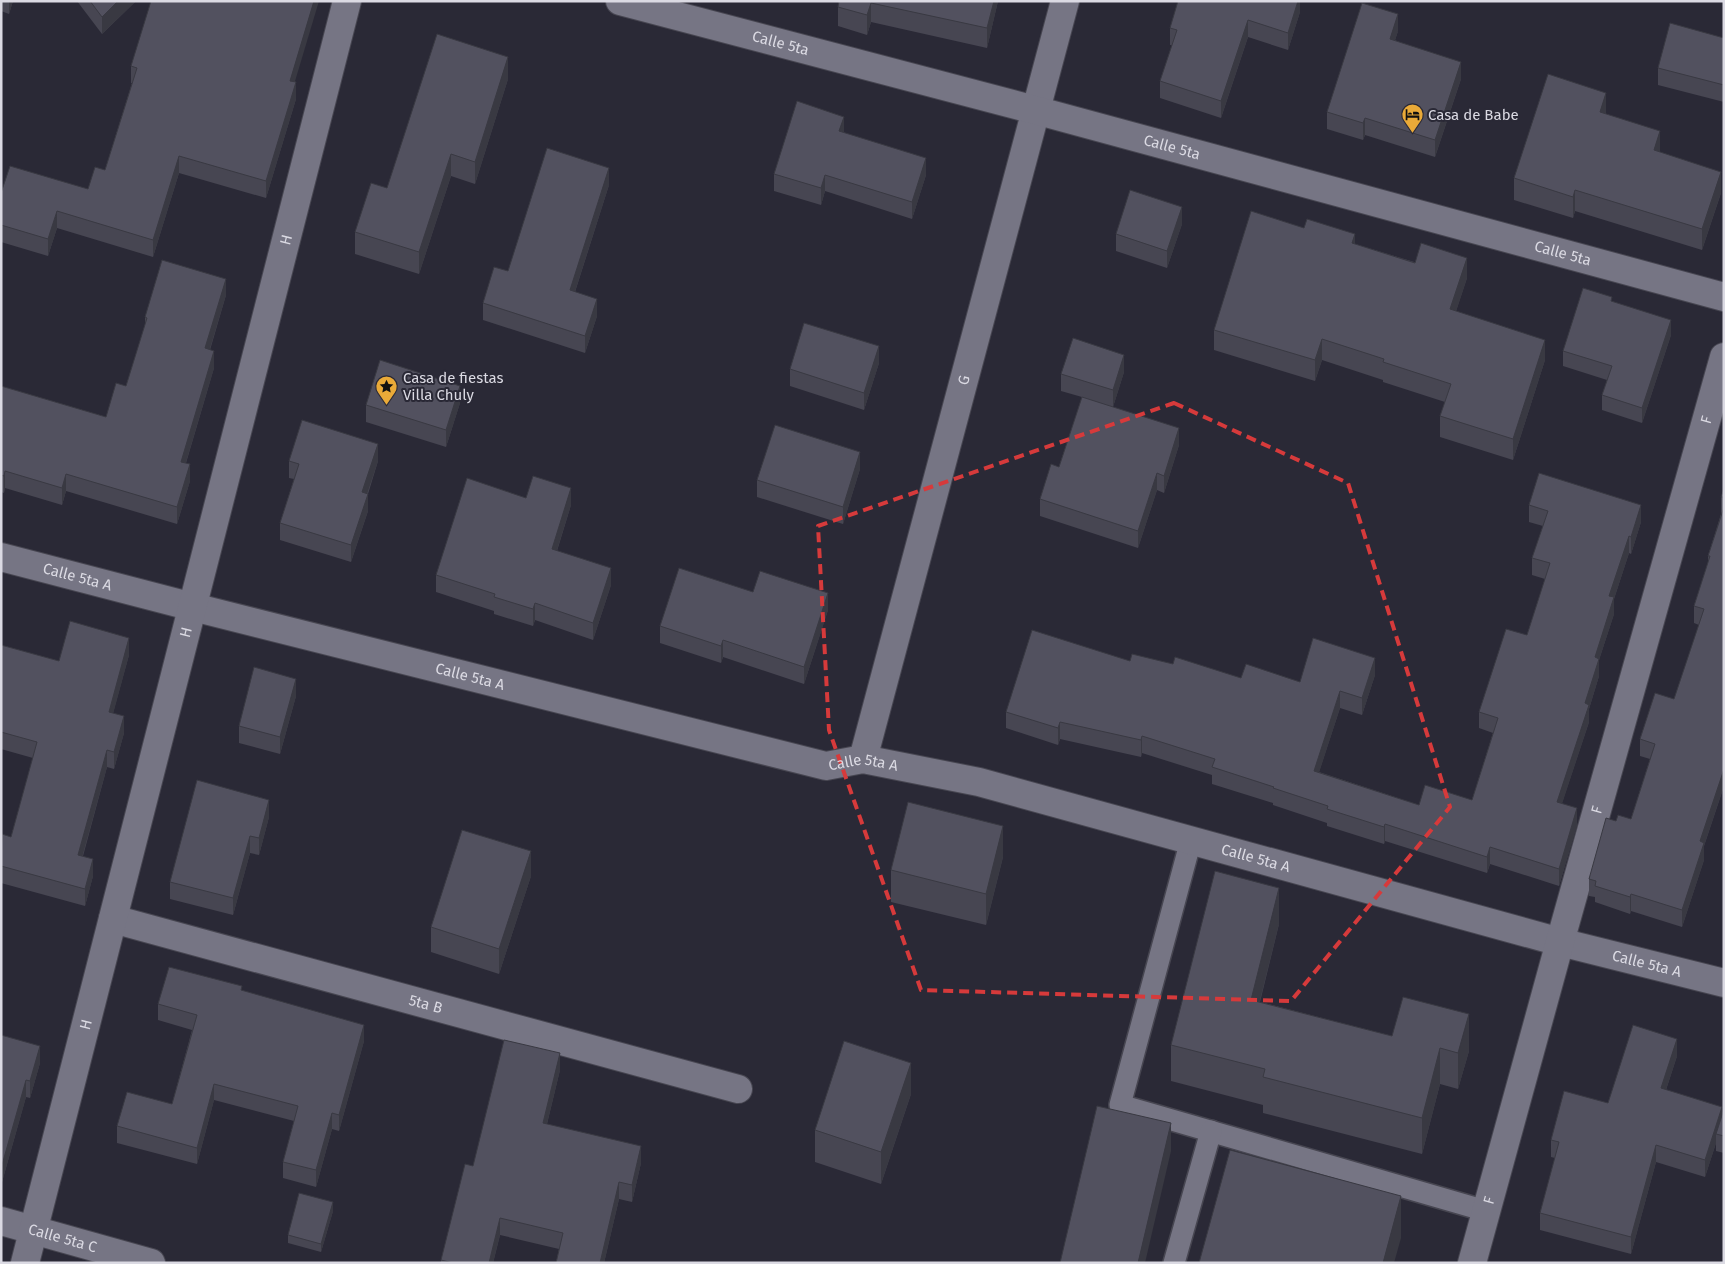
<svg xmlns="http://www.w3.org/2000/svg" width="1725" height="1264" viewBox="0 0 1725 1264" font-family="'Fira Sans',sans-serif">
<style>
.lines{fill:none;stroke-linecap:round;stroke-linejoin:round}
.service-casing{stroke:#474651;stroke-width:24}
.minor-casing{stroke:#474651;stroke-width:30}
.tertiary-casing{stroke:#474651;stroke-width:30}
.service{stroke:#767584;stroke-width:21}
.minor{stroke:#767584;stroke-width:28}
.tertiary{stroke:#767584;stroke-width:28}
.wall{fill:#474652}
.shaded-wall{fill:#393942}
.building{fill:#52515f;stroke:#393942}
.marked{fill:none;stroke:#d63a3b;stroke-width:4;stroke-dasharray:10 6;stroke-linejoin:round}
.labels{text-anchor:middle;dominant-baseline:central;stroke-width:4;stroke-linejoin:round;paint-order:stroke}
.street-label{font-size:15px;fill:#dbdae3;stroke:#2a2936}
.poi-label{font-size:15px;fill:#dbdae3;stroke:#2a2936;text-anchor:start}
</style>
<rect width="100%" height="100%" fill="#2a2936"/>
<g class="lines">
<defs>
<g id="service">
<polyline points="1191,840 1120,1105 1486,1211"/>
<polyline points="1174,1263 1211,1131"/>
</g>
<g id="minor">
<path id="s1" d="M1,557L193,607L826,766L863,759L979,782L1560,942L1724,983"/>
<path id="s2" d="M863,759L1065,1"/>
<path id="s3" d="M113,919L738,1089"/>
<path id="s4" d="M1,1221L151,1263"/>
<path id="s5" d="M25,1263L347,1"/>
<path id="s6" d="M1472,1263L1560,942L1724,357"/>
</g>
<g id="tertiary">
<path id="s7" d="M620,1L1035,110L1724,297"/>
</g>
</defs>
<use href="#service" class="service-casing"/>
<use href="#minor" class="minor-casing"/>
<use href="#tertiary" class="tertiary-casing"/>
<use href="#service" class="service"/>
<use href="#minor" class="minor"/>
<use href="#tertiary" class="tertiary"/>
</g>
<g class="wall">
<polygon points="1,1 13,1 9,14 1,11"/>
<polygon points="77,1 136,1 102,34"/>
<polygon points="839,1 998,1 987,48 871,22 867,35 838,26 838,7"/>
<polygon points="1300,1 1300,12 1288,50 1248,37 1221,118 1160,98 1160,81 1172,45 1170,45 1170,28"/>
<polygon points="1398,31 1395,40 1461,79 1435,157 1365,135 1363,140 1327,129 1327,112"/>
<polygon points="1724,38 1724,102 1658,85 1658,68"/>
<polygon points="131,66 295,82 296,99 266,198 179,173 153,257 57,228 48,256 1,242 1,193 88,189 105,170 132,83 131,83"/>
<polygon points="508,79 475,184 451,176 419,274 355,254 355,232 387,188"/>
<polygon points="1606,114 1660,152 1721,193 1702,250 1575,211 1573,218 1514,200 1514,178"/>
<polygon points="844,133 926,175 912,219 825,191 821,205 774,191 774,174"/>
<polygon points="609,185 575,292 597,316 585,353 483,320 483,303 508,271"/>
<polygon points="1182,224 1167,268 1116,251 1116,234"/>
<polygon points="1355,244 1467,278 1456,311 1545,360 1513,460 1440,437 1440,416 1445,402 1383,382 1383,380 1322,360 1315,381 1214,350 1214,330"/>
<polygon points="226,295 210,350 214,368 186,463 190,481 177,524 66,491 62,505 5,488 4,493 1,492 1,386 106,417 126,386 145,326 145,317"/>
<polygon points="1612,301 1671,335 1642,423 1602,410 1602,395 1607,380 1563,366 1563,351"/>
<polygon points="879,363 864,410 790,386 790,369"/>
<polygon points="1124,372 1113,407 1179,445 1164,493 1157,490 1138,548 1040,516 1040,499 1059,467 1082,397 1061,391 1061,374"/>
<polygon points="460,403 446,447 366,422 366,405"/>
<polygon points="289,461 378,461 368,494 368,511 351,562 280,540 280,523 294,479 289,478"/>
<polygon points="860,469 843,524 757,497 757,480"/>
<polygon points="1724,489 1724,786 1704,846 1704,860 1682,927 1631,911 1630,914 1595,902 1595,897 1589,896 1589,879 1616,821 1631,819 1650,759 1640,756 1640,739 1674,699 1699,625 1694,623 1694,606 1708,563 1708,556 1721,514 1721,497"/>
<polygon points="526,498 571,505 557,551 611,585 593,640 535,620 533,626 494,614 494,611 436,592 436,575"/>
<polygon points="1529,505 1641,522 1631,554 1629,553 1614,599 1614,614 1599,660 1599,676 1589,709 1589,722 1562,803 1577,825 1559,886 1490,864 1487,873 1385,841 1384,844 1327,826 1327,823 1273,805 1273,803 1212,784 1212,775 1142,753 1141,757 1060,739 1058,745 1006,728 1006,712 1130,661 1173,664 1241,678 1300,682 1375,675 1362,715 1340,708 1319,772 1419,805 1472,800 1493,733 1479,728 1479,712 1527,635 1545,579 1532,575 1532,558 1543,526 1529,522"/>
<polygon points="753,592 828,610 804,684 723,657 721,663 660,643 660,626"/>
<polygon points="1,645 59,661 129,655 113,713 124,733 114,769 107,767 83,856 93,876 85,906 1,883 1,837 11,837 33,758 1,749"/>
<polygon points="296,696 280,754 239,743 239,726"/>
<polygon points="269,817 259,855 250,853 233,915 170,899 170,882"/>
<polygon points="1003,857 986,925 891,902 891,870"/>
<polygon points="531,876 499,974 431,952 431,927"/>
<polygon points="1279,924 1260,1002 1392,1036 1469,1051 1458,1089 1440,1084 1422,1154 1263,1113 1263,1105 1171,1081 1171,1045"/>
<polygon points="242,991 364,1041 339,1131 332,1129 316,1187 283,1178 283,1162 294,1121 214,1100 197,1164 117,1143 117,1126 172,1104 192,1030 158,1020 158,1004"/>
<polygon points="1,1035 40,1063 30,1098 26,1097 2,1182 1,1182"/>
<polygon points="1677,1056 1666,1090 1722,1116 1724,1109 1724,1153 1716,1151 1716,1143 1705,1177 1656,1162 1631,1254 1540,1230 1540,1213 1555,1158 1551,1157 1551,1140 1608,1103"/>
<polygon points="560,1070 547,1124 641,1163 632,1202 619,1199 604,1263 556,1263 559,1249 500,1235 493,1263 441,1263 441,1260 473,1166"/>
<polygon points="911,1094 881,1184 815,1162 815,1130"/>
<polygon points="333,1211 321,1252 288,1243 288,1235"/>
</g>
<g class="shaded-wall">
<polygon points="9,1 13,1 9,14"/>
<polygon points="118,1 136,1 102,34 102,17"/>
<polygon points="314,1 319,1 290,98 290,81"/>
<polygon points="994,1 998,1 987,48 987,28"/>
<polygon points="1298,1 1300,1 1300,12 1288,50 1288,33"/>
<polygon points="871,3 871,22 867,35 867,15"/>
<polygon points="1398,14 1398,31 1390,56 1390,39"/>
<polygon points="1248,20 1248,37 1221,118 1221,101"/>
<polygon points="508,57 508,79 475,184 475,162"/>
<polygon points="1461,62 1461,79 1435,157 1435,140"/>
<polygon points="296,82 296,99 266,198 266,181"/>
<polygon points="1606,93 1606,114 1600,134 1600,112"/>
<polygon points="844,117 844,133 839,131"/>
<polygon points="1365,118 1365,135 1363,140 1363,123"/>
<polygon points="1660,131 1660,152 1654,150"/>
<polygon points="451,154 451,176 419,274 419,252"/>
<polygon points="179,156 179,173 153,257 153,240"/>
<polygon points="926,158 926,175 912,219 912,202"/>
<polygon points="609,168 609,185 570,307 570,290"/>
<polygon points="1721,172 1721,193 1702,250 1702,229"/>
<polygon points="825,175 825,191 821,205 821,188"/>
<polygon points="1575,190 1575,211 1573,218 1573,197"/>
<polygon points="1182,207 1182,224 1167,268 1167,251"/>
<polygon points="57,211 57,228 48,256 48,239"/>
<polygon points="1355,234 1355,254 1352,243"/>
<polygon points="1467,258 1467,278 1450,330 1450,309"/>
<polygon points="226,279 226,295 205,365 205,348"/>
<polygon points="597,299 597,316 585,353 585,336"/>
<polygon points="1671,320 1671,335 1642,423 1642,408"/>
<polygon points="1322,339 1322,360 1315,381 1315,360"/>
<polygon points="1545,340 1545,360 1513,460 1513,439"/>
<polygon points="879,346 879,363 864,410 864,393"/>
<polygon points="214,351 214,368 181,479 181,462"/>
<polygon points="1124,355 1124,372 1113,407 1113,390"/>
<polygon points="460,386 460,403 446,447 446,430"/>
<polygon points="1179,428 1179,445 1164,493 1164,476"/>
<polygon points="378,444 378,461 362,509 362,492"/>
<polygon points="860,452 860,469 843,524 843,507"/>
<polygon points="190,464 190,481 177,524 177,507"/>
<polygon points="5,471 5,488 4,493 4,476"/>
<polygon points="1157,473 1157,490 1138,548 1138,531"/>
<polygon points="66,474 66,491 62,505 62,488"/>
<polygon points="571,488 571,505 552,566 552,549"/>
<polygon points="368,494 368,511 351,562 351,545"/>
<polygon points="1641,505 1641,522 1631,554 1631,537"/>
<polygon points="1629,536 1629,553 1614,599 1614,614 1599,660 1599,676 1589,709 1589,722 1557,819 1557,802 1585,703 1595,657 1609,596"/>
<polygon points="611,568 611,585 593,640 593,623"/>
<polygon points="828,593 828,610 804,684 804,667"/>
<polygon points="535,603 535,620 533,626 533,609"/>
<polygon points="129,638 129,655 109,729 109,712"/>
<polygon points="723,640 723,657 721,663 721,646"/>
<polygon points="1375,658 1375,675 1362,715 1362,698"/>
<polygon points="296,679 296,696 280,754 280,737"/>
<polygon points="1340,691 1340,708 1314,788 1314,771"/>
<polygon points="124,716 124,733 114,769 114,752"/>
<polygon points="1060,722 1060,739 1058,745 1058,728"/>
<polygon points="1142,736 1142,753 1141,757 1141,740"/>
<polygon points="107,750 107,767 78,872 78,855"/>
<polygon points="1724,769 1724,786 1704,846 1704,860 1682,927 1682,910 1700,841"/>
<polygon points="269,800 269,817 259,855 259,838"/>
<polygon points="1577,808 1577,825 1559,886 1559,869"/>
<polygon points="1385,824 1385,841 1384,844 1384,827"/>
<polygon points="1003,826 1003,857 986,925 986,894"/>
<polygon points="250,836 250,853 233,915 233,898"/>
<polygon points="1490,847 1490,864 1487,873 1487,857"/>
<polygon points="531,851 531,876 499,974 499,949"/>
<polygon points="93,859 93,876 85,906 85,889"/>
<polygon points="1279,888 1279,924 1251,1036 1251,1000"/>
<polygon points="1631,894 1631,911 1630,914 1630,897"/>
<polygon points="1469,1014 1469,1051 1458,1089 1458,1053"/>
<polygon points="364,1025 364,1041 339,1131 339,1115"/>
<polygon points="1677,1039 1677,1056 1661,1105 1661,1088"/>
<polygon points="40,1046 40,1063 30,1098 30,1081"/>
<polygon points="1440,1048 1440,1084 1422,1154 1422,1118"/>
<polygon points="560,1053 560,1070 543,1140 543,1123"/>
<polygon points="911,1063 911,1094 881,1184 881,1152"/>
<polygon points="26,1080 26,1097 2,1182 2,1165"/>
<polygon points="214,1084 214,1100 197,1164 197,1148"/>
<polygon points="1722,1107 1722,1124 1716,1134 1716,1143 1705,1177 1705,1160"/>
<polygon points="332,1113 332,1129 316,1187 316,1170"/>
<polygon points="1171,1123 1171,1151 1145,1263 1138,1263"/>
<polygon points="1656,1145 1656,1162 1631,1254 1631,1237"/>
<polygon points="641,1146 641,1163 632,1202 632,1185"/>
<polygon points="619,1182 619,1199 604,1263 600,1263"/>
<polygon points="1401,1196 1401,1238 1394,1263 1383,1263"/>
<polygon points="333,1202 333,1211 321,1252 321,1244"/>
<polygon points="500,1218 500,1235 493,1263 489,1263"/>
</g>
<g class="building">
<polygon points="90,1 118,1 102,17"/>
<polygon points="151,1 314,1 290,81 296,82 266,181 179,156 153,240 57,211 48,239 1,225 1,193 10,166 88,189 95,167 105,170 137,68 131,66"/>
<polygon points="839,1 994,1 987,28 871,3 867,15 838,7"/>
<polygon points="1178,1 1298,1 1288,33 1248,20 1221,101 1160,81 1177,30 1170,28"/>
<polygon points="1362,3 1398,14 1390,39 1461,62 1435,140 1365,118 1363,123 1327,112"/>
<polygon points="1670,23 1724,38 1724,85 1658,68"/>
<polygon points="437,34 508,57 475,162 451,154 419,252 355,232 371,183 387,188"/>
<polygon points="1548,74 1606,93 1600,112 1660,131 1654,150 1721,172 1702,229 1575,190 1573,197 1514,178"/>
<polygon points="797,101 844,117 839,131 926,158 912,202 825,175 821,188 774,174"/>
<polygon points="547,148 609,168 570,290 597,299 585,336 483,303 494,267 508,271"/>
<polygon points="1130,190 1182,207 1167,251 1116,234"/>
<polygon points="1251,211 1304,228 1307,219 1355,234 1352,243 1415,263 1421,243 1467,258 1450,309 1545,340 1513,439 1440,416 1451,384 1383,362 1384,359 1322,339 1315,360 1214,330"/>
<polygon points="162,260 226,279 205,348 214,351 181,462 190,464 177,507 66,474 62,488 5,471 4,476 1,475 1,386 106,417 116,383 126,386 147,318 145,317"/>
<polygon points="1583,288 1612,297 1611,301 1671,320 1642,408 1602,395 1612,366 1563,351"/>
<polygon points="804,323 879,346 864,393 790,369"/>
<polygon points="1073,338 1124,355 1113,390 1061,374"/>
<polygon points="380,360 460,386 446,430 366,405"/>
<polygon points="1082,397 1179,428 1164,476 1157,473 1138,531 1040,499 1051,464 1059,467"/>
<polygon points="302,420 378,444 362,492 368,494 351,545 280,523 299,464 289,461"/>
<polygon points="775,425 860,452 843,507 757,480"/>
<polygon points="1539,473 1641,505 1631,537 1629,536 1609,596 1614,597 1595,657 1599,659 1585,703 1589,705 1557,802 1577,808 1559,869 1490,847 1487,857 1385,824 1384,827 1327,809 1328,806 1273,788 1274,787 1212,767 1215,759 1142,736 1141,740 1060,722 1058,728 1006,712 1032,630 1130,661 1132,654 1173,664 1175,657 1241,678 1246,664 1300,682 1313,638 1375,658 1362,698 1340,691 1314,771 1419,805 1425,785 1472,800 1498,718 1479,712 1506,629 1527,635 1550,563 1532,558 1548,511 1529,505"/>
<polygon points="533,476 571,488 552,549 611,568 593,623 535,603 533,609 494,597 495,594 436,575 467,478 526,498"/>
<polygon points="1724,489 1724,497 1721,497"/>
<polygon points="1724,507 1724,769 1700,841 1704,843 1682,910 1631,894 1630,897 1595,886 1596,881 1589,879 1606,818 1616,821 1618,815 1631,819 1655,744 1640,739 1655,693 1674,699 1704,609 1694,606 1710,556 1708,556"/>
<polygon points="679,568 753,592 760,571 828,593 804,667 723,640 721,646 660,626"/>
<polygon points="70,621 129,638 109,712 124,716 114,752 107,750 78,855 93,859 85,889 1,866 2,834 11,837 37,742 1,732 1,645 59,661"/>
<polygon points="254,667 296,679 280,737 239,726"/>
<polygon points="197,780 269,800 259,838 250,836 233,898 170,882"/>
<polygon points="908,802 1003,826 986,894 891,870"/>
<polygon points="462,830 531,851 499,949 431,927"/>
<polygon points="1215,871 1279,888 1251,1000 1392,1036 1403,997 1469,1014 1458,1053 1440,1048 1422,1118 1263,1077 1265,1069 1171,1045"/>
<polygon points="169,967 242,986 241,990 364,1025 339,1115 332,1113 316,1170 283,1162 298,1106 214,1084 197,1148 117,1126 127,1092 172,1104 197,1015 158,1004"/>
<polygon points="1633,1025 1677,1039 1661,1088 1722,1107 1705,1160 1656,1145 1631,1237 1540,1213 1559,1142 1551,1140 1564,1091 1608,1103"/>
<polygon points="1,1035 40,1046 30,1081 26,1080 2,1165 1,1165"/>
<polygon points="504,1040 560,1053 543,1123 641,1146 632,1185 619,1182 600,1263 556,1263 563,1233 500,1218 489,1263 453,1263 441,1260 465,1164 473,1166"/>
<polygon points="844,1041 911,1063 881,1152 815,1130"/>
<polygon points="1097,1106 1171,1123 1138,1263 1060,1263"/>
<polygon points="1724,1109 1724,1136 1716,1134"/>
<polygon points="1230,1150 1401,1196 1383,1263 1199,1263"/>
<polygon points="299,1193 333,1202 321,1244 288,1235"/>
</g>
<path class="marked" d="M1174,403L1348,483L1450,807L1291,1001L921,990L829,730L818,526Z"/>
<defs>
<symbol id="hotel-pin" viewBox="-11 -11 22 30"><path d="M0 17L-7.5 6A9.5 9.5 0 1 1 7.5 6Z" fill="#eaaa38" stroke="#2a2936"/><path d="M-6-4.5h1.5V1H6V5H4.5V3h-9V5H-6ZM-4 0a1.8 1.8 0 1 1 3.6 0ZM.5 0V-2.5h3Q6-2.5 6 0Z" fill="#111"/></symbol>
<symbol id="sight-pin" viewBox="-11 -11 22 30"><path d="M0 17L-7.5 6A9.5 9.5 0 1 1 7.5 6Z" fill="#eaaa38" stroke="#2a2936"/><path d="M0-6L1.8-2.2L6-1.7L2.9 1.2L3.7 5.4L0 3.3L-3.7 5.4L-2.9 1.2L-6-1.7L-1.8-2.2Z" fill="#111"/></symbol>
</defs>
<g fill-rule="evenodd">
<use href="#hotel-pin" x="1400" y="102" width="25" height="34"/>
<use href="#sight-pin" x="374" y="374" width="25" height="34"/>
</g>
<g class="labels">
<g class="street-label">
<text stroke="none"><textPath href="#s7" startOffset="166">Calle 5ta</textPath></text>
<text stroke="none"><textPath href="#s7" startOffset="571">Calle 5ta</textPath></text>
<text stroke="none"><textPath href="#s5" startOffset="1056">H</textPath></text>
<text stroke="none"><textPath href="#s7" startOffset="976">Calle 5ta</textPath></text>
<text stroke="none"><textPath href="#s2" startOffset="392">G</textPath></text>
<text stroke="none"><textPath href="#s6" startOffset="875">F</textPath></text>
<text stroke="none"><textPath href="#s1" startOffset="79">Calle 5ta A</textPath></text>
<text stroke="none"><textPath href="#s5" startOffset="651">H</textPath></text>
<text stroke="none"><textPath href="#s1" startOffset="484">Calle 5ta A</textPath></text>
<text stroke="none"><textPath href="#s1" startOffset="889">Calle 5ta A</textPath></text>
<text stroke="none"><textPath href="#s6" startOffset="470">F</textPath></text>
<text stroke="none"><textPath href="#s1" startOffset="1294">Calle 5ta A</textPath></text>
<text stroke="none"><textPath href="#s1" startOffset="1699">Calle 5ta A</textPath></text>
<text stroke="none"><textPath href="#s3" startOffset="324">5ta B</textPath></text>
<text stroke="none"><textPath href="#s5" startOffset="246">H</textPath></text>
<text stroke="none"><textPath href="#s6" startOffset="65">F</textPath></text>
<text stroke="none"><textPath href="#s4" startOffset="64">Calle 5ta C</textPath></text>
</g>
<g class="poi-label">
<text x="1428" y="115">Casa de Babe</text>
<text x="403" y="378">Casa de fiestas<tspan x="403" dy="17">Villa Chuly</tspan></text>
</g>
</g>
<rect width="1725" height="1264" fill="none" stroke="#dbdae3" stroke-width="5"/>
</svg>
